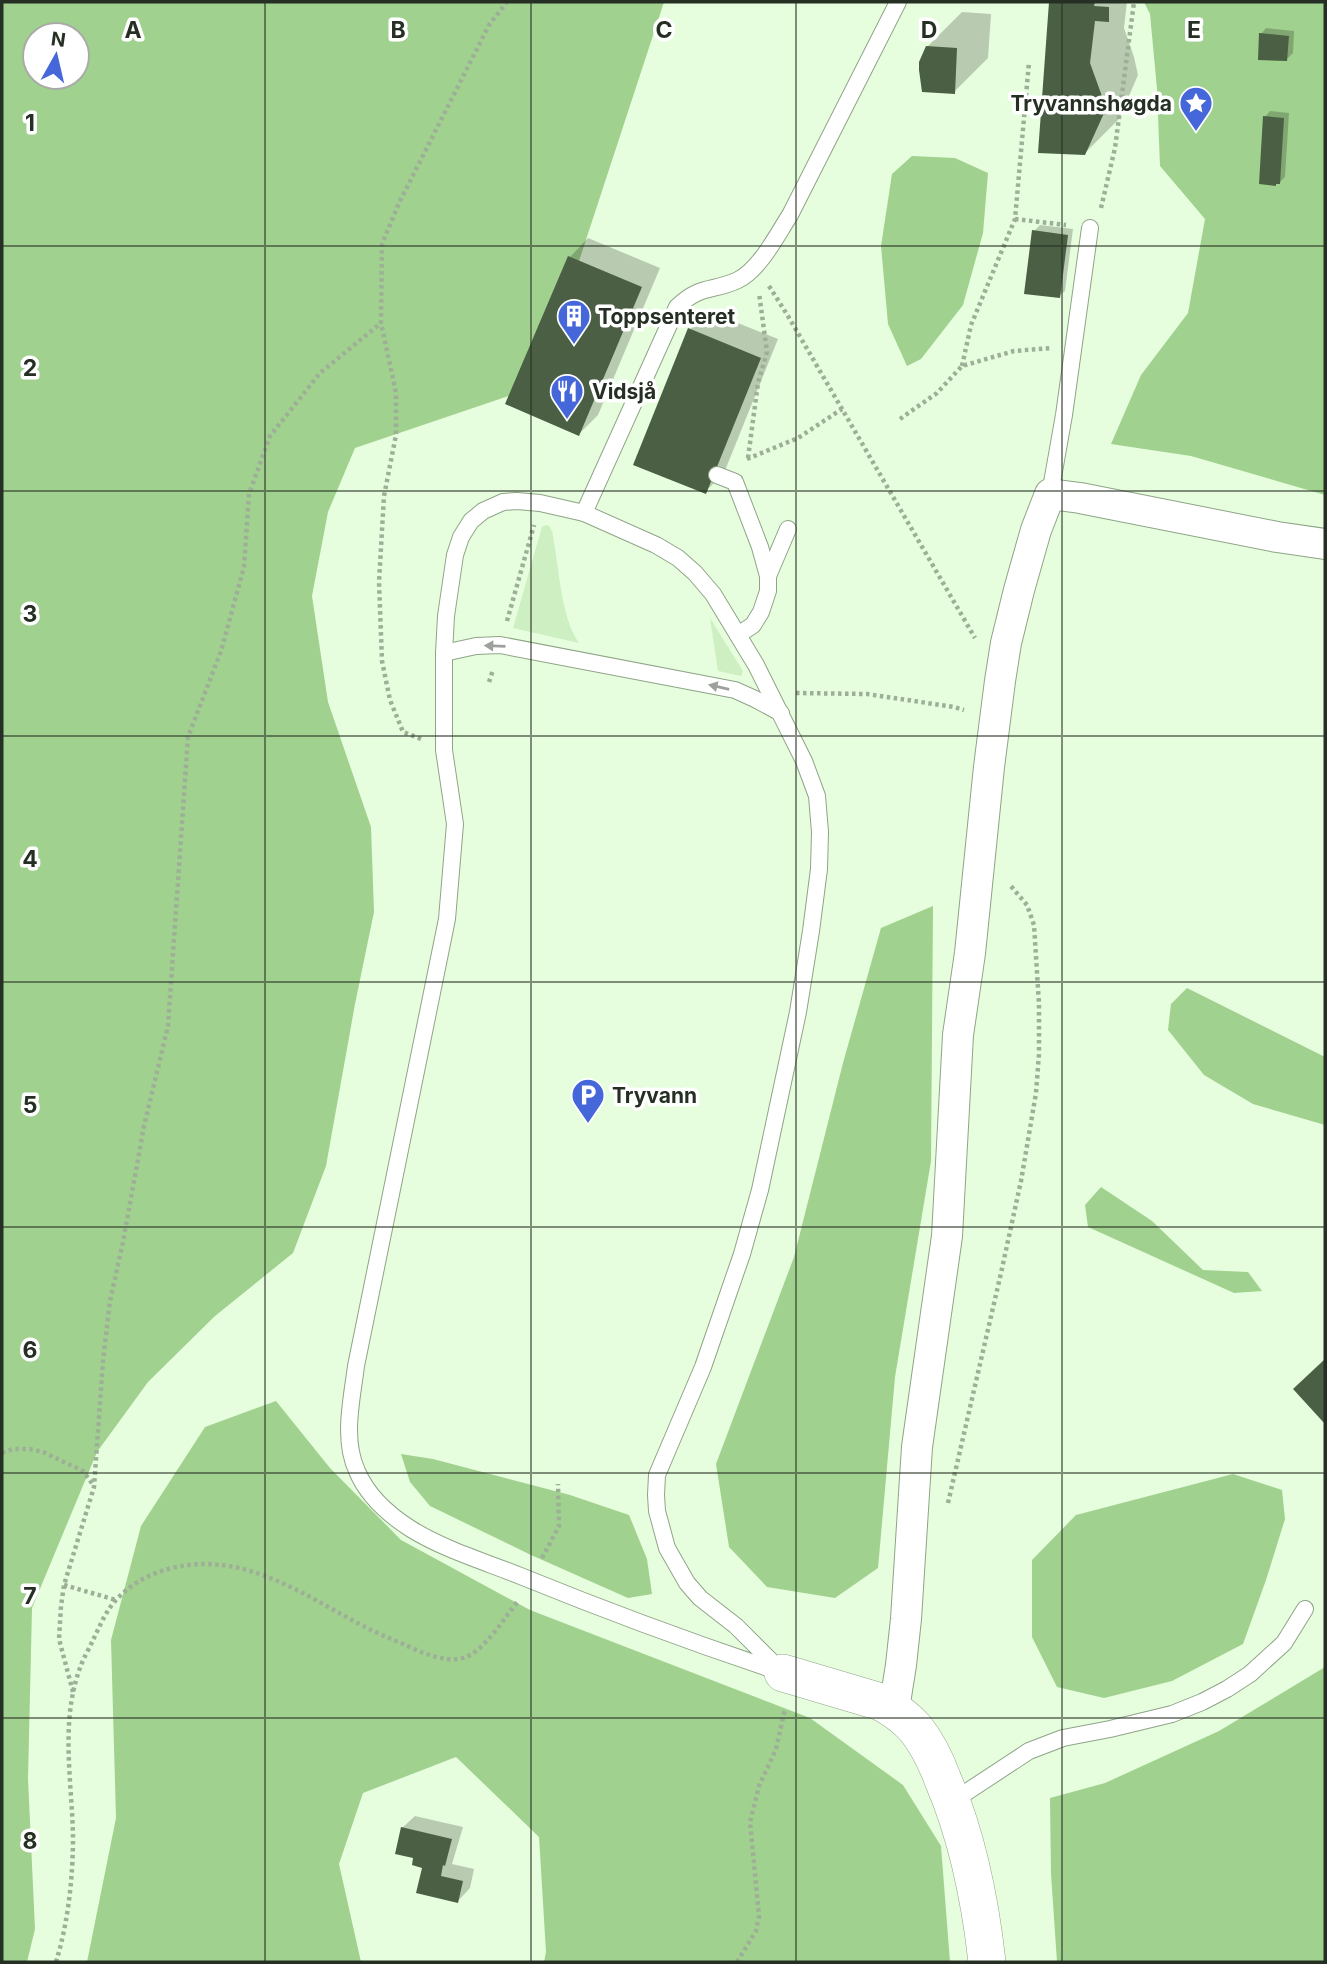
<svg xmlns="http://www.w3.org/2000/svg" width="1327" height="1964" viewBox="0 0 1327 1964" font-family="Inter,sans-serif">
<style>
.green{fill:#cdefc1}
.forest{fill:#a1d18f;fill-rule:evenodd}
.shadow{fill:#0003}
.building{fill:#4b5f44}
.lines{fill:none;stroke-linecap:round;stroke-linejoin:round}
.service-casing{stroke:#8fa487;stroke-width:18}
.minor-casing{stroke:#8fa487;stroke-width:32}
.tertiary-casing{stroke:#8fa487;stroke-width:38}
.path{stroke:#9daf97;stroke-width:4.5;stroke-dasharray:3.5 3.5;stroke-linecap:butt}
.service{stroke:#fff;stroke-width:16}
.minor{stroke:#fff;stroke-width:30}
.tertiary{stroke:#fff;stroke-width:37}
.oneway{fill:#9da19c}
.grid{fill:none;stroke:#262f23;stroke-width:2;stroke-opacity:0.55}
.labels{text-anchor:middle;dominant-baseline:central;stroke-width:7;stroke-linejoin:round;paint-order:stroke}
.poi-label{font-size:21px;font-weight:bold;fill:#262f23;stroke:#fff;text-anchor:start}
.grid-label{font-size:23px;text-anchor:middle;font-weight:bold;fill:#262f23;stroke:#fff;stroke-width:7;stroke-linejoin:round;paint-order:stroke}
</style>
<rect width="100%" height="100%" fill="#e6fede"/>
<g class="green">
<path d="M546,525L549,526L552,531C559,563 560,617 579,643L513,628L542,527Z"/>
<polygon points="710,618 743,671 741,676 718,671"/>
</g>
<g class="forest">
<path d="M2,2H664L538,386L355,448L328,512L312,596L328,702L371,827L374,912L355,1004L326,1166L293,1253L215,1316L148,1382L97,1452L32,1608L28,1779L35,1929L27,1962H2ZM35,35H77V77H35Z"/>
<polygon points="1144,2 1325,2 1325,495 1191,456 1111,444 1141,375 1188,313 1205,219 1160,166 1157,89 1150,14"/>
<polygon points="912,156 955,158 988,173 983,233 963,305 921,359 907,366 888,324 881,246 892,174"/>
<polygon points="933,906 931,1161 895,1377 878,1568 835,1598 767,1587 729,1547 716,1464 794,1257 843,1063 881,928"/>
<polygon points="1187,988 1325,1057 1325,1125 1253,1104 1204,1075 1168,1030 1171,1004"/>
<polygon points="1101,1187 1152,1221 1203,1270 1248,1272 1262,1291 1234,1293 1088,1227 1085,1205"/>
<polygon points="276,1401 330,1468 401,1540 530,1610 810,1718 903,1785 941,1846 950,1962 544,1962 546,1952 539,1837 456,1757 363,1793 339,1864 361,1962 87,1962 116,1818 111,1640 141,1526 205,1427"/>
<polygon points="401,1454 433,1459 570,1495 629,1515 647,1559 652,1594 628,1598 531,1555 430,1506 410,1482"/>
<polygon points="1233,1474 1282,1490 1285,1519 1266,1580 1243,1644 1172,1681 1104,1698 1057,1687 1032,1637 1032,1560 1076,1515"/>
<polygon points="1325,1667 1325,1962 1057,1962 1051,1874 1050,1798 1105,1783 1219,1731"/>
</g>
<g class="shadow">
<polygon points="1051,2 1127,2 1124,28 1134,57 1138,75 1119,119 1085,153 1040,151"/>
<polygon points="962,12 991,14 988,58 954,92 927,47"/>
<polygon points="1266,28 1294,31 1293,53 1287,59 1261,34"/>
<polygon points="1270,111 1289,113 1285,177 1279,183 1265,117"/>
<polygon points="1040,225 1073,229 1065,291 1059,296 1034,231"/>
<polygon points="588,238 660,268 598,415 579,434 570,257"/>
<polygon points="708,311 778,339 724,473 705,492 690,329"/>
<polygon points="415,1816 463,1827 452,1864 474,1869 470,1888 458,1901 416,1857 402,1828"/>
</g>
<g class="building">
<polygon points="1049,2 1095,2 1094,6 1109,7 1109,22 1095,21 1090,63 1103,99 1105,111 1085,155 1038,153"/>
<polygon points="1259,33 1289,36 1287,61 1258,60"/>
<polygon points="926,46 957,48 955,94 922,92 919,70 919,62"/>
<polygon points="1263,116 1284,118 1280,184 1276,184 1276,186 1259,184"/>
<polygon points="1032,230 1068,235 1060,298 1024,294"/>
<polygon points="568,256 642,287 579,436 505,404"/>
<polygon points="688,328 761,358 706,494 633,465"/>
<polygon points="1325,1359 1325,1424 1293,1389"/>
<polygon points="401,1827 452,1839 445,1866 443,1865 441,1876 463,1881 458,1903 416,1893 422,1868 412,1865 413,1858 395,1854"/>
</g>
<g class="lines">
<defs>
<g id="service">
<polyline points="717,475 735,482 760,547 768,576 768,591 761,612 753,625 738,635"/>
<polyline points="1050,494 1064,415 1090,228"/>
<path d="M517,501L540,503L584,513L656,545L678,558L695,573L713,594L756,665L804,761L817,796L820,832L819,869L811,931L798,1012L760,1190L742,1254L703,1367L657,1475L656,1495L657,1511L667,1548L687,1583L700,1598L736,1626L783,1673C696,1644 609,1612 523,1577C486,1562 445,1550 411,1529C389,1515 367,1495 357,1471C342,1439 352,1399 356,1366L447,919L455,824L444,750V653L446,616L455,555L461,537L471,521L483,511L503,502Z"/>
<path d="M584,513L677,307C701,284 713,292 738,280C760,269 777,235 790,215L898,2"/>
<polyline points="768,576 788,529"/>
<polyline points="444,653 476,646 500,645 735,690 755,699 781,713"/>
<polyline points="953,1801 1029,1751 1063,1738 1110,1729 1172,1714 1202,1702 1227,1689 1250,1674 1284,1643 1305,1609"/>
</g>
<polyline id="minor" points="894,1709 901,1665 906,1619 917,1447 947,1236 958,1035 970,953 989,767 1000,681 1006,643 1019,590 1036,530 1050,494 1080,498 1277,537 1325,544"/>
<path id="tertiary" d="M783,1673L881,1702C894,1709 905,1717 915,1728C928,1744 936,1761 943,1780C968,1838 980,1899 987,1962"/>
</defs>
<use href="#service" class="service-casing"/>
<use href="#minor" class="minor-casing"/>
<use href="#tertiary" class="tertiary-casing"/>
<g class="path">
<polyline points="1101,208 1115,148 1134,2"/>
<polyline points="1015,219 1066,225"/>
<polyline points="769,286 788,316 975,638"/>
<polyline points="962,366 971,325 1015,219 1029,62"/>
<polyline points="900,419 937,393 962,366 1014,351 1051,348"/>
<polyline points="748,458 758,383 767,352 759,293"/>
<polyline points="747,459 798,438 842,409"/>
<polyline points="507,621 534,525"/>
<polyline points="489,682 493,670"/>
<polyline points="796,693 867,694 954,707 964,710"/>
<polyline points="421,739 403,732 390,700 382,661 379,582 384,496 396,435 396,393 381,323 382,244 399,203 489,25 507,2"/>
<polyline points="2,1453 13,1449 30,1449 43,1452 83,1471 94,1486"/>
<polyline points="948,1503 1001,1273 1021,1181 1036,1093 1039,1054 1039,1004 1034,925 1027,905 1010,885"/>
<polyline points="542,1558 559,1526 558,1484"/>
<polyline points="64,1585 116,1600"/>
<polyline points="73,1692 59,1639 61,1606 64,1585 94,1487 103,1361 110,1301 123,1242 144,1126 168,1026 188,737 221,651 244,567 249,494 270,436 320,373 381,323"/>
<path d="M56,1962C68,1923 73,1878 73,1837C72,1781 60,1722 80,1668C83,1659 89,1649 93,1640C100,1626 106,1610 117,1599C132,1583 151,1573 172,1568C246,1550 306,1597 369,1629C380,1634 391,1639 403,1644C421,1652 443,1663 463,1658C483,1653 505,1617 518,1601"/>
<polyline points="737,1962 756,1931 759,1916 750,1822 759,1786 776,1749 785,1709"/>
</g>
<use href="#service" class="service"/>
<use href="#minor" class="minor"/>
<use href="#tertiary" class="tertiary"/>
</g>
<defs><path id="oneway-solid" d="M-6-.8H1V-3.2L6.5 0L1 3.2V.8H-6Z" transform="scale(1.75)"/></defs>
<g class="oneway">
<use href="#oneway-solid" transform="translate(495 646) rotate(-178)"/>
<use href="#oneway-solid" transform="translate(719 687) rotate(-167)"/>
</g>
<path class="grid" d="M265,2V1962M531,2V1962M796,2V1962M1062,2V1962M2,246H1325M2,491H1325M2,736H1325M2,982H1325M2,1227H1325M2,1473H1325M2,1718H1325"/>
<defs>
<symbol id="sight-pin" viewBox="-11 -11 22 30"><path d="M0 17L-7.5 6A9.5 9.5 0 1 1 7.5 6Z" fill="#4667da" stroke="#fff"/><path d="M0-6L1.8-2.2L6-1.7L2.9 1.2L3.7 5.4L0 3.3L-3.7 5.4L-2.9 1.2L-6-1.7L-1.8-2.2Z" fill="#fff"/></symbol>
<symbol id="building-pin" viewBox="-11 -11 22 30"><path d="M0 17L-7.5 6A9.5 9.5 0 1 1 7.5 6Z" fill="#4667da" stroke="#fff"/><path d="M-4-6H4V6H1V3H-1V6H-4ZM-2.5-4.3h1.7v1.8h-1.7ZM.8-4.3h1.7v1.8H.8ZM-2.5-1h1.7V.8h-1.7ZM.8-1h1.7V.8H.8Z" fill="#fff"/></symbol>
<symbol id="restaurant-pin" viewBox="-11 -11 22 30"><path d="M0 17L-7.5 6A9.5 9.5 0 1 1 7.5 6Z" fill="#4667da" stroke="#fff"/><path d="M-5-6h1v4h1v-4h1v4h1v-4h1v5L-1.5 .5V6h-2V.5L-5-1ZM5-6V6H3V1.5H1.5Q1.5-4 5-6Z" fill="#fff"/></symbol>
<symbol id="parking-pin" viewBox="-11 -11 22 30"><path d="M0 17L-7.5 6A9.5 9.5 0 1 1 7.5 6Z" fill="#4667da" stroke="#fff"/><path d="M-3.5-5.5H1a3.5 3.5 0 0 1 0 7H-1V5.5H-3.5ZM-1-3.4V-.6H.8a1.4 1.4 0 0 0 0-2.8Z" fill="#fff"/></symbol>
</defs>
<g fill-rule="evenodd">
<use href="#sight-pin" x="1177" y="84" width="38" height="52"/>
<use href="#building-pin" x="555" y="297" width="38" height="52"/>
<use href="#restaurant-pin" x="548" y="372" width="38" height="52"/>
<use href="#parking-pin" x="569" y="1076" width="38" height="52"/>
</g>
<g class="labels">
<g class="poi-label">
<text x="1172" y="103" text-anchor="end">Tryvannshøgda</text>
<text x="598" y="316">Toppsenteret</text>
<text x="592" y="391">Vidsjå</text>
<text x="612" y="1095">Tryvann</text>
</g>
</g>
<g class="grid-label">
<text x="133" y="38">A</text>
<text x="398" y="38">B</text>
<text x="664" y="38">C</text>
<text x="929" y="38">D</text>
<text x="1194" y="38">E</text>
<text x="30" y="131">1</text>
<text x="30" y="376">2</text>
<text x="30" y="622">3</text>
<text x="30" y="867">4</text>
<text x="30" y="1113">5</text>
<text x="30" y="1358">6</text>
<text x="30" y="1604">7</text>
<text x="30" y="1849">8</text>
</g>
<rect width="1327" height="1964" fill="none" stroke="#262f23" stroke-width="7"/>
<g transform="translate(56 56) rotate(8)"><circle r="33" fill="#ffffff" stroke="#a8aca7" stroke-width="2"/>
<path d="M0-5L12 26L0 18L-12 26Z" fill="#4667da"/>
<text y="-10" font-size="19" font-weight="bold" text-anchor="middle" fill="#262f23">N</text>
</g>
</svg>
